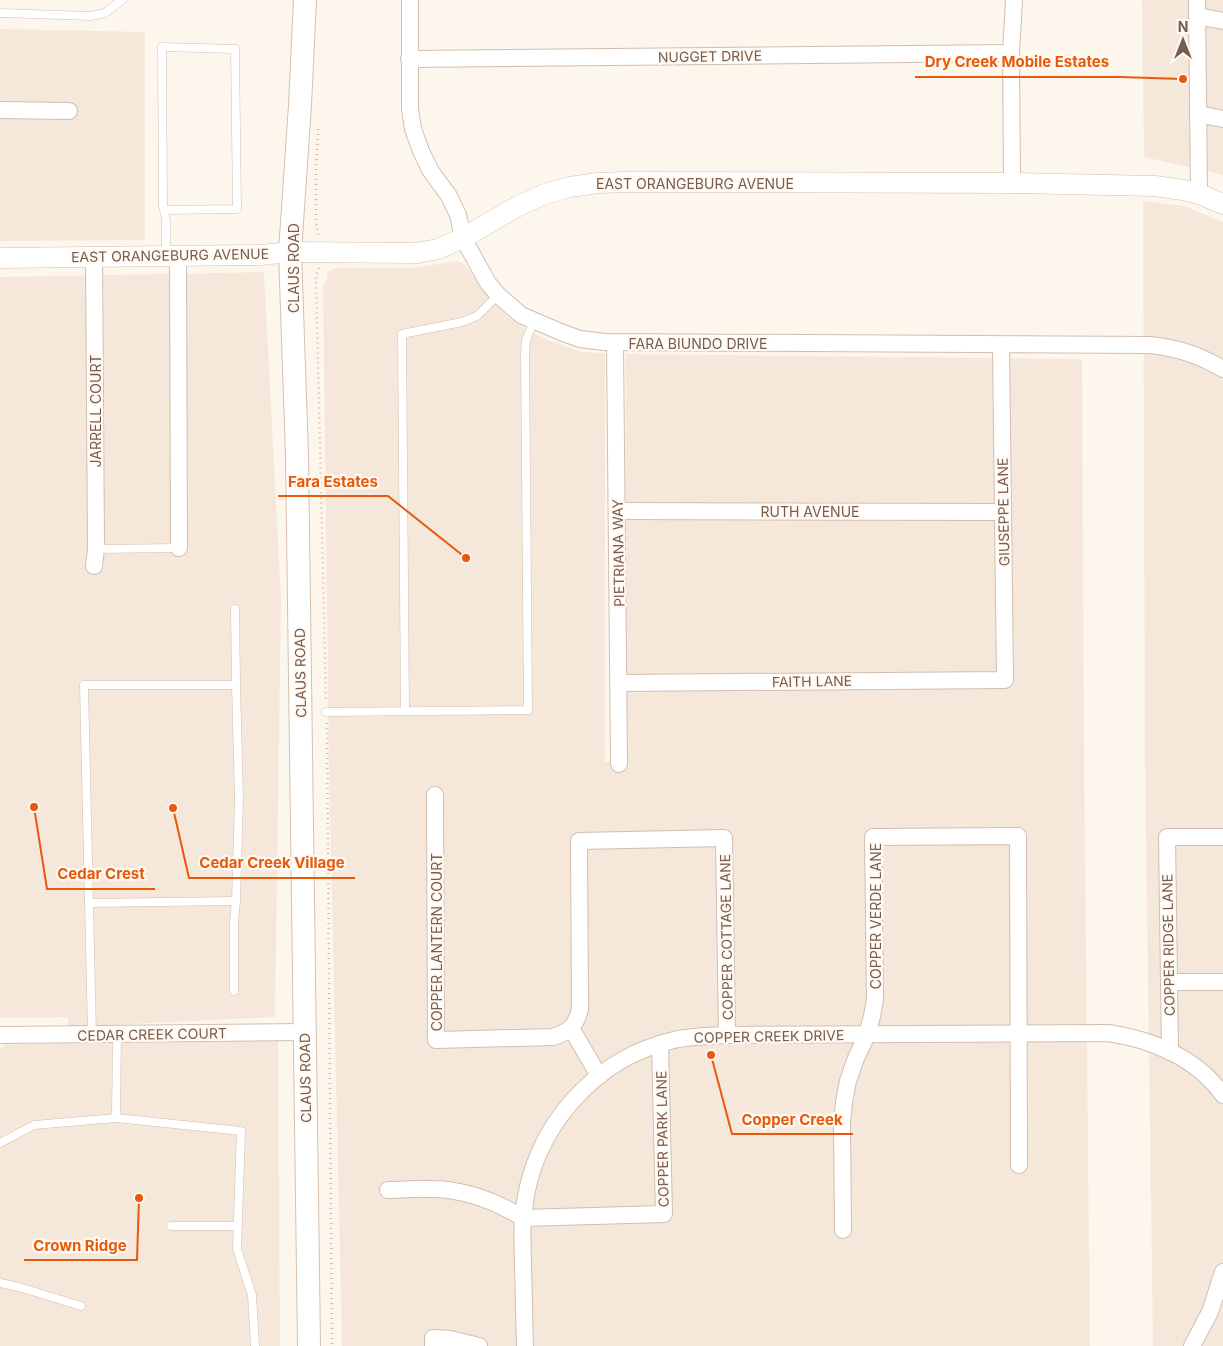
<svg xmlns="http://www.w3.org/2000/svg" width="1223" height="1346" viewBox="0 0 1223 1346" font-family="Inter,sans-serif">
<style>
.residential{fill:#f5e8da}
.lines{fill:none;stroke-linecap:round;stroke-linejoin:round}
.service-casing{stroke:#d1beb0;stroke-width:9}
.minor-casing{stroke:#d1beb0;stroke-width:18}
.tertiary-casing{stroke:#d1beb0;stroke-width:21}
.secondary-casing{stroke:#d6c0b0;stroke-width:24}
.path{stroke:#d9b8a5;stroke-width:2.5;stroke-dasharray:1 4;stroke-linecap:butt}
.service{stroke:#fff;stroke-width:8}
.minor{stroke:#fff;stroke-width:16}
.tertiary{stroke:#fff;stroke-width:20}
.secondary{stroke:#fff;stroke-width:22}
.labels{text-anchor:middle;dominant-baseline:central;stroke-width:4.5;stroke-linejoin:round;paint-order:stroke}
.street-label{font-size:14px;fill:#7a5c4d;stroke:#fffaf3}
.leader{fill:none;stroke:#e8590c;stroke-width:2}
.callout-dot{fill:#e8590c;stroke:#fffaf3;stroke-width:2}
.callout-label{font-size:15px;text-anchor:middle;font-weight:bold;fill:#e8590c;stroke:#fffaf3;stroke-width:4.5;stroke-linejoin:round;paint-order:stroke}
</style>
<rect width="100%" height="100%" fill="#fdf6ec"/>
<g class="residential">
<polygon points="1142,0 1223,0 1223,175 1144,157"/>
<polygon points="0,29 145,32 145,240 0,241"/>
<polygon points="1143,201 1184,206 1223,222 1223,1346 1153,1346 1145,761"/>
<polygon points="457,261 464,264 496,306 512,320 531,332 548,340 582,352 605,353 605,762 624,760 626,354 1082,359 1084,755 1090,1346 342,1346 329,764 323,286 327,280 327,273 334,268 414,268"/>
<polygon points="264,272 281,598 275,1017 68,1027 68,1017 0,1018 0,277"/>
<polygon points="278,1041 280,1346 0,1346 0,1049 6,1044"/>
</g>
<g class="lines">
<defs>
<g id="service">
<polyline points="0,13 91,16 105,13 122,0"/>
<polyline points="164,210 237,209 235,49 162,47 163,205 166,221 166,256"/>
<polyline points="96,549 179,548"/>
<polyline points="235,609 236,685"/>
<polyline points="405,711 402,334 462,322 477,316 498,295"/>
<polyline points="326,712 528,710 525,353 526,340 534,321"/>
<polyline points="89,903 236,901"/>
<polyline points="92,1035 84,685 236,685 239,798 236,901 234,922 234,991"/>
<polyline points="116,1118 117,1035"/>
<polyline points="0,1143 34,1125 116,1118 241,1131 237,1249 252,1295 255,1346"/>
<polyline points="171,1226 238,1226"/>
<polyline points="0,1283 19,1287 81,1306"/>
</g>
<g id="minor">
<path d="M410,0V109L413,129L421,151L430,170L449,196L458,215L463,238L488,283L498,295L521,315L563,333L580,339L604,342L1150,345C1178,348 1199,355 1223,369"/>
<polyline points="1197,0 1199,194"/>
<polyline points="1197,16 1223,21"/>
<polyline points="409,59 1011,53"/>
<polyline points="0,110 69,111"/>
<polyline points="1198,114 1223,119"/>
<polyline points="1012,183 1011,53 1014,0"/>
<polyline points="178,256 179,548"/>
<polyline points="94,257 96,549 94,566"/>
<polyline points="615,343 619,764"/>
<polyline points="617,511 1003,512"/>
<polyline points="619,683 1005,680 1001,345"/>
<path d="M435,795L436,1040L553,1037C569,1032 576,1026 580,1009L579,841L724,838L727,1035"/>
<polyline points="1169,982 1223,982"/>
<polyline points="571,1028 599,1076"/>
<polyline points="0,1035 305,1032"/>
<polyline points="1170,1052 1167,837 1223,837"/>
<path d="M388,1190C402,1190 417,1188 431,1189C464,1189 495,1201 523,1218"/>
<polyline points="523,1218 664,1214 660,1044"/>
<polyline points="843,1230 842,1123 844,1102 848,1081 856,1058 867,1035 872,1016 875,999 873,837 1018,836 1019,1165"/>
<polyline points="433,1346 433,1338 450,1339 479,1346"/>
<path d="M525,1346C524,1319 524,1293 523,1266C523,1247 521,1228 524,1209C533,1128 594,1058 674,1040C691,1036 709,1036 727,1035L1108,1033C1151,1039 1197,1058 1223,1095"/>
<polyline points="1192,1346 1210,1312 1223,1272"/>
</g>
<polyline id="tertiary" points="0,258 261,255 290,252 417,253 438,249 463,238 518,206 545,194 570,187 598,183 625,182 1012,183 1155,186 1183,190 1199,194 1223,204"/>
<polyline id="secondary" points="305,0 300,105 290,252 297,455 309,1346"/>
</defs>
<use href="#service" class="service-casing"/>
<use href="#minor" class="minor-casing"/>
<use href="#tertiary" class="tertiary-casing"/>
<use href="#secondary" class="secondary-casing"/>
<g class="path">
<polyline points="318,129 316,177 316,223 319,238"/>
<polyline points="319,268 316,277 326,702"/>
<polyline points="327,723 332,1346"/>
</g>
<use href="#service" class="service"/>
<use href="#minor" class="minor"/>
<use href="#tertiary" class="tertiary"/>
<use href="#secondary" class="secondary"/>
</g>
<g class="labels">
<g class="street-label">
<text transform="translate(710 56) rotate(-1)">NUGGET DRIVE</text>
<text x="695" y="183">EAST ORANGEBURG AVENUE</text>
<text transform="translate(170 255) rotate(-1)">EAST ORANGEBURG AVENUE</text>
<text transform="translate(293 268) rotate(-90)">CLAUS ROAD</text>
<text x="698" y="343">FARA BIUNDO DRIVE</text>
<text transform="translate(95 411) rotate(-90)">JARRELL COURT</text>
<text x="810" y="511">RUTH AVENUE</text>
<text transform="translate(1003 512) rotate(-91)">GIUSEPPE LANE</text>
<text transform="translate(618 553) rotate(-91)">PIETRIANA WAY</text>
<text transform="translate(300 673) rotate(-91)">CLAUS ROAD</text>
<text transform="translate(812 681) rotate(-1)">FAITH LANE</text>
<text transform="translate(875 916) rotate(-90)">COPPER VERDE LANE</text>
<text transform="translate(726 937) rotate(-91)">COPPER COTTAGE LANE</text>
<text transform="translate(436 942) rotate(-90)">COPPER LANTERN COURT</text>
<text transform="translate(1168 945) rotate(-91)">COPPER RIDGE LANE</text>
<text transform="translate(152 1034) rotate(-1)">CEDAR CREEK COURT</text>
<text transform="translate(769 1036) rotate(-1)">COPPER CREEK DRIVE</text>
<text transform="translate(305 1078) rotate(-91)">CLAUS ROAD</text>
<text transform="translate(662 1139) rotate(-91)">COPPER PARK LANE</text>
</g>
</g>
<path class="leader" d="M1183 79L1120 77H915M466 558L388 496H278M173 808L189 878H355M34 807L47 889H155M711 1055L732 1134H853M139 1198L137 1260H24"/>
<g class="callout-dot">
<circle cx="1183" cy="79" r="5"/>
<circle cx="466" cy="558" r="5"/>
<circle cx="173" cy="808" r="5"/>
<circle cx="34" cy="807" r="5"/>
<circle cx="711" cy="1055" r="5"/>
<circle cx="139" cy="1198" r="5"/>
</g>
<g class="callout-label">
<text x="1017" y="67">Dry Creek Mobile Estates</text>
<text x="333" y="487">Fara Estates</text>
<text x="272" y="868">Cedar Creek Village</text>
<text x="101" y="879">Cedar Crest</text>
<text x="792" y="1125">Copper Creek</text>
<text x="80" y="1251">Crown Ridge</text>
</g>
<g transform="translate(1183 40)" stroke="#fffaf3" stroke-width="4" paint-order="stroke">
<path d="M0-4L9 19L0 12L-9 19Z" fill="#7a5c4d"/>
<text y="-8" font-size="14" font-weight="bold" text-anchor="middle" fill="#7a5c4d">N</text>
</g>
</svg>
